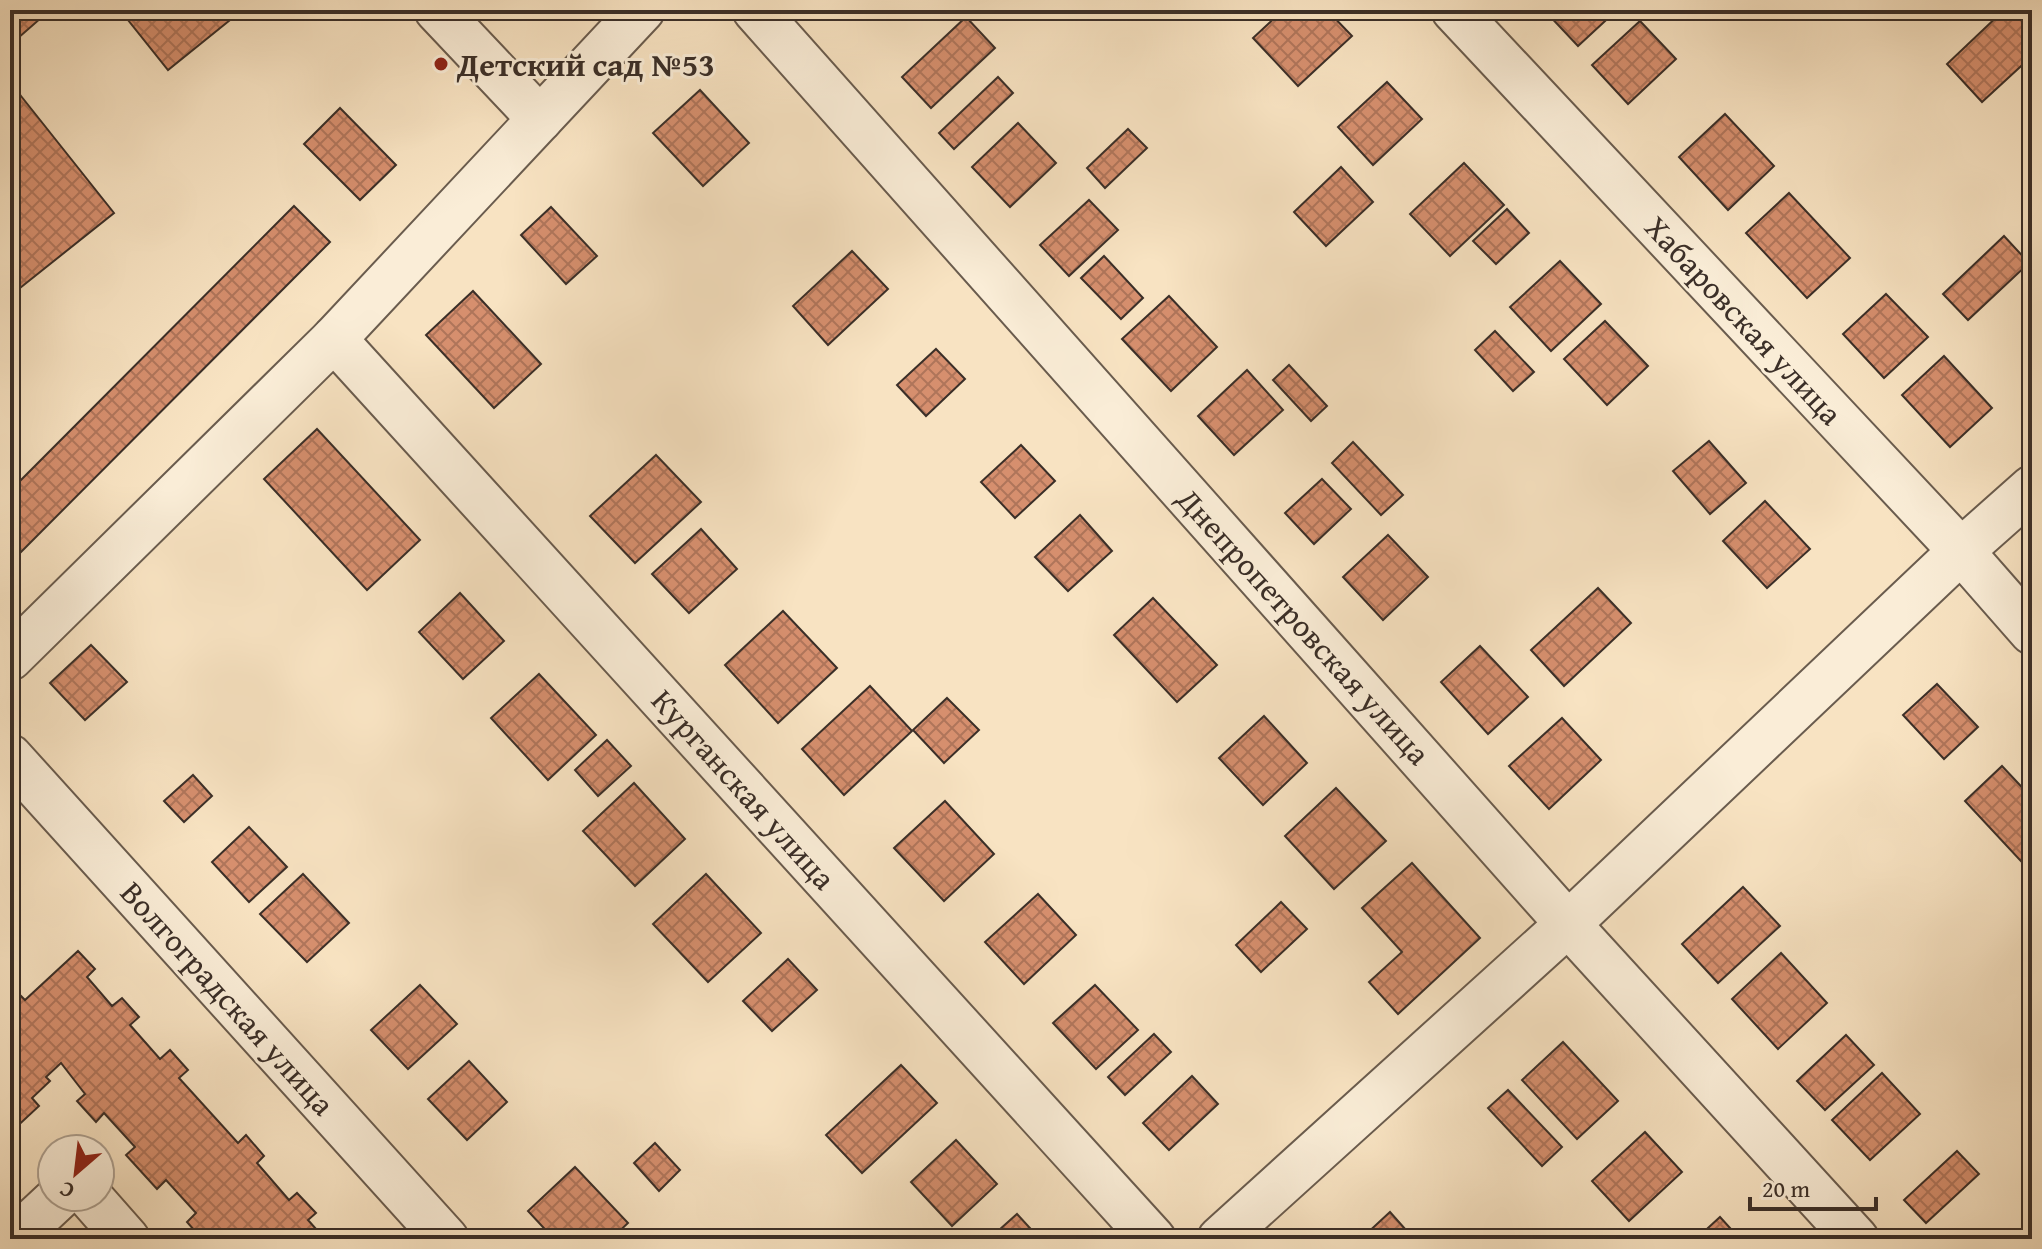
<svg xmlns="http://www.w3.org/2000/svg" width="2042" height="1249" viewBox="0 0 2042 1249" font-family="'Gentium Book Plus',serif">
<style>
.building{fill:url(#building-cross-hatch);stroke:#3b2f28;stroke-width:2}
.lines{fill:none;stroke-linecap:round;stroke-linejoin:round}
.minor-casing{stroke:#6a5c4e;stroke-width:48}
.minor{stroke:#faedd7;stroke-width:44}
.poi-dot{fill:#8f2418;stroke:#faedd7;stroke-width:3}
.labels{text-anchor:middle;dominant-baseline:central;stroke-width:6;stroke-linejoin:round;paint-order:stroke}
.poi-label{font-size:32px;font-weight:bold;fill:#3b2f28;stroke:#faedd7;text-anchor:start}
.street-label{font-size:32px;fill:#3b2f28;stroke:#faedd7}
</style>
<defs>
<pattern id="building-cross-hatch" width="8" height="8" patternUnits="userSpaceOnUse" patternTransform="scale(2)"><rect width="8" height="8" fill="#d68f6e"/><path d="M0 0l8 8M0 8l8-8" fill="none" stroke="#af755a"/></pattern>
</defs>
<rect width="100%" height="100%" fill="#f8e3c2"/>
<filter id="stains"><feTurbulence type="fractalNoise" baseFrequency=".0025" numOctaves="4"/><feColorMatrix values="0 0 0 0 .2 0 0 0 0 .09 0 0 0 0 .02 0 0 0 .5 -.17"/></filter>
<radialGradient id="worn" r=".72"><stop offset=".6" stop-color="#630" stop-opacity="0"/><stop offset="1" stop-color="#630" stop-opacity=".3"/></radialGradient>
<g class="building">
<polygon points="10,10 34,10 41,18 10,45"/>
<polygon points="120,10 239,10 240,12 168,70"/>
<polygon points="1283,10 1327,10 1352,36 1298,86 1253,38"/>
<polygon points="1544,10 1617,10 1578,46"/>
<polygon points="2004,10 2032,10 2032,56 1982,102 1947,64"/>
<polygon points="966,17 995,48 931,108 902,77"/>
<polygon points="1640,21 1676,59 1628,104 1592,65"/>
<polygon points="998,77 1013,93 954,149 939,133"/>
<polygon points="1387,82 1422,119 1373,165 1338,127"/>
<polygon points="700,90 749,143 703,186 653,133"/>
<polygon points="21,96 114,213 10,296 10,105"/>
<polygon points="340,108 396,165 360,200 304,144"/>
<polygon points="1725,114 1774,166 1728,210 1679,157"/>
<polygon points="1018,123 1056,163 1010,207 972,167"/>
<polygon points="1128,129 1147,148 1105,188 1087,168"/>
<polygon points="1464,163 1504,205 1450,256 1410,214"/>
<polygon points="1341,167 1373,202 1326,246 1294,212"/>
<polygon points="1789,193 1850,258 1807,298 1746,233"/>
<polygon points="1089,200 1118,230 1069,276 1040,245"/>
<polygon points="294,206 330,242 10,563 10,491"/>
<polygon points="551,207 597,256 566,284 521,235"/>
<polygon points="1507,209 1529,233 1496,264 1473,241"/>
<polygon points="2004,236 2029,263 1968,320 1943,294"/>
<polygon points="852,251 888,289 828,345 793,306"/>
<polygon points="1104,256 1143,298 1121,319 1081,278"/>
<polygon points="1560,261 1601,304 1551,351 1510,307"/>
<polygon points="473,291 541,364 494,408 426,335"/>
<polygon points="1886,294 1928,337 1884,378 1843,334"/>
<polygon points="1169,296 1217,347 1171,391 1122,339"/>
<polygon points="1605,321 1648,366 1607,405 1564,359"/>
<polygon points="1495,331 1534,372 1513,391 1475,350"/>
<polygon points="936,349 965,379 926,416 897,385"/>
<polygon points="1944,356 1992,408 1950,447 1902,395"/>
<polygon points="1289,365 1327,406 1311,421 1273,380"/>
<polygon points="1247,370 1283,410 1234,455 1198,416"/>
<polygon points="317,429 420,540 367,590 264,479"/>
<polygon points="1709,441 1746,483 1710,514 1673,471"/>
<polygon points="1353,442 1403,495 1381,515 1332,463"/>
<polygon points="1021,445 1055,481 1015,518 981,482"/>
<polygon points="656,455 701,502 635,563 590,516"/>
<polygon points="1322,479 1351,509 1314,544 1285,513"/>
<polygon points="1765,501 1810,549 1767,588 1723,541"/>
<polygon points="1080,515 1112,551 1068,591 1035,557"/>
<polygon points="701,529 737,569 689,613 652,574"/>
<polygon points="1388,535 1428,577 1383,620 1343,577"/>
<polygon points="1598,588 1631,623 1564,686 1531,650"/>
<polygon points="460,593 504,641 463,679 419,632"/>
<polygon points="1153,598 1217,665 1177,702 1114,635"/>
<polygon points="783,611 837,668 778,723 725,665"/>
<polygon points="91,645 127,682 85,720 50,683"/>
<polygon points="1480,646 1528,697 1488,734 1441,682"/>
<polygon points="539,674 596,735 548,780 491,718"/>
<polygon points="1937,684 1978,727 1944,759 1903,715"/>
<polygon points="870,686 912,731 844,795 802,749"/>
<polygon points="947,698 979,730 944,763 913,730"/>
<polygon points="1264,716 1307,763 1263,805 1219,758"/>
<polygon points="1562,718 1601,760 1549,809 1509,766"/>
<polygon points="607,740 631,766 598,796 575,770"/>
<polygon points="2002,766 2032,798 2032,873 1965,801"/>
<polygon points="193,775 212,796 184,822 164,801"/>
<polygon points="634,783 685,839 635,886 583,831"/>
<polygon points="1336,788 1386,841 1334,889 1285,836"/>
<polygon points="945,801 994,854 944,901 894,848"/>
<polygon points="249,827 287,867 249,902 212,862"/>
<polygon points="1412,863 1480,938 1398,1014 1369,982 1402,952 1362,908"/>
<polygon points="303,874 349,923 307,962 260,914"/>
<polygon points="706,874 761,933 708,982 653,924"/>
<polygon points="1743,887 1780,926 1718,983 1682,944"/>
<polygon points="1038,894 1076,935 1024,984 985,942"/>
<polygon points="1281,902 1307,929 1261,972 1236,945"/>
<polygon points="78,951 95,969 87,977 112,1006 122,998 139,1017 130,1025 160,1059 170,1050 188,1070 179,1078 238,1143 246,1135 264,1156 257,1163 289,1200 297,1193 316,1213 308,1220 325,1239 202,1239 187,1222 196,1213 166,1180 157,1189 126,1155 135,1147 104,1113 96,1122 77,1101 85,1094 61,1063 46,1077 50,1081 32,1098 39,1106 10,1133 10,1001 18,993 25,1000"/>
<polygon points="1781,953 1827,1003 1778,1049 1732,999"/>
<polygon points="788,959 817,990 772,1031 743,1001"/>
<polygon points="420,985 457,1024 408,1069 371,1030"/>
<polygon points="1095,985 1138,1030 1096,1069 1053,1023"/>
<polygon points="1154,1034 1171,1052 1125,1095 1108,1077"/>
<polygon points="1846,1035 1874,1065 1825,1110 1797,1081"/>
<polygon points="1563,1042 1618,1101 1577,1139 1522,1080"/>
<polygon points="469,1061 507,1102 467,1140 428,1099"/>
<polygon points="901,1065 937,1103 862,1173 826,1135"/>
<polygon points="1882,1073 1920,1114 1870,1160 1832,1120"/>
<polygon points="1192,1076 1218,1104 1169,1150 1143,1123"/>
<polygon points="1508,1090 1562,1147 1542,1166 1488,1108"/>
<polygon points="1645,1132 1682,1172 1629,1221 1592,1181"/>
<polygon points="956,1140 997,1184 952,1226 911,1182"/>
<polygon points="655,1143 680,1170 659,1191 634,1163"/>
<polygon points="1957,1151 1979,1174 1926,1223 1904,1200"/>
<polygon points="575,1167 628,1223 611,1239 554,1239 528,1211"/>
<polygon points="1390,1212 1414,1239 1367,1239 1364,1236"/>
<polygon points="1017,1214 1040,1239 989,1239"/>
<polygon points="1720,1217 1740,1239 1696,1239"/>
</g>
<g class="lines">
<defs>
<g id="minor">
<polyline points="437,10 540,119"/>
<polyline points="755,10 1568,924 1856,1239"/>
<polyline points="1454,10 1961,551 2032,632"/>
<polyline points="334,339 1153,1239"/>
<polyline points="10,658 334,339 642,10"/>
<polyline points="10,757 446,1239"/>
<polyline points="90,1197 127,1239"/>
<polyline points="14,1239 59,1197"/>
<polyline points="1220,1239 1568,924 1961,551 2032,488"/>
</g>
</defs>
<use href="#minor" class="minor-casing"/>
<use href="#minor" class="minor"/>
</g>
<circle class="poi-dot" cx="441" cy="64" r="8"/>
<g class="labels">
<g class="poi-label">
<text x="457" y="64">Детский сад №53</text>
</g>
<g class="street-label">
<text transform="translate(1744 320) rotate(47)">Хабаровская улица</text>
<text transform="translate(1304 626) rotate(48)">Днепропетровская улица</text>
<text transform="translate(744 789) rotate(48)">Курганская улица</text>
<text transform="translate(228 998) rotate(48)">Волгоградская улица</text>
</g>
</g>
<rect width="2042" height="1249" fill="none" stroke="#f8e3c2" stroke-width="40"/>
<rect x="12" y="12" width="2018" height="1225" fill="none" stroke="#3b2f28" stroke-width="4"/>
<rect x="20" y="20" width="2002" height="1209" fill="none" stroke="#3b2f28" stroke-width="2"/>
<g transform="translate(76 1173) rotate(208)"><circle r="38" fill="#faedd7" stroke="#aea191" stroke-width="2"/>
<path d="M0-6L14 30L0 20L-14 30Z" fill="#8f2418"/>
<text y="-12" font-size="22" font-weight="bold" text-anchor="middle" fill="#3b2f28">С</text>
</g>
<path d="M1750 1197v12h126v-12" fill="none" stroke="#3b2f28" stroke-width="4"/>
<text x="1762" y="1197" font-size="24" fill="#3b2f28" stroke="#faedd7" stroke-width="6" paint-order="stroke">20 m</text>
<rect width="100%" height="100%" filter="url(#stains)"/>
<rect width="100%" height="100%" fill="url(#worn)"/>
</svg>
